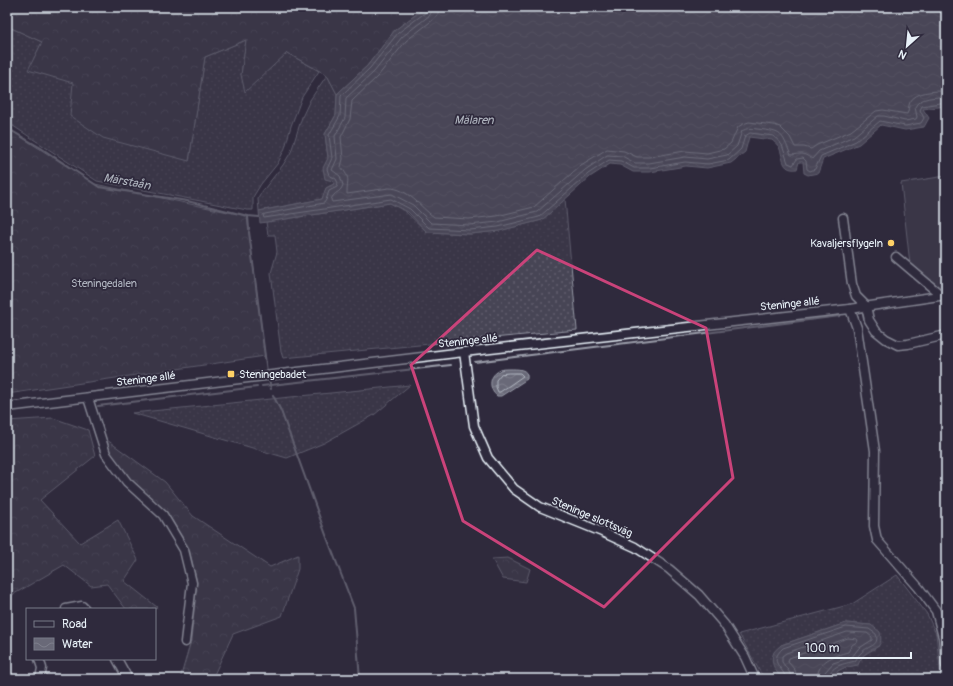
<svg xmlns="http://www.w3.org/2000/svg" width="953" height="686" viewBox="0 0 953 686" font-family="Pangolin,sans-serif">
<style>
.grass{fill:url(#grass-dots);stroke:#979aa6}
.forest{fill:url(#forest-crowns);stroke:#979aa6}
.garden{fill:#464455;stroke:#979aa6}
.water{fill:url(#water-waves);stroke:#9c9fab}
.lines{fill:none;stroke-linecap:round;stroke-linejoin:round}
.shore{stroke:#b5bbc5;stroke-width:1}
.stream{stroke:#9c9fab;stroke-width:2}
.minor-casing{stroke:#e8f1f8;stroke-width:11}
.minor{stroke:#2f2a3d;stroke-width:8}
.marked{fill:none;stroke:#ca437a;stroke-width:3;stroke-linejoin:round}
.poi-dot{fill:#ffd166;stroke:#2f2a3d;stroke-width:1.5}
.labels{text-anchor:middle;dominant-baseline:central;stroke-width:3.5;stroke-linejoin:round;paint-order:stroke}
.poi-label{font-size:11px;fill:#e8f1f8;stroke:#2f2a3d;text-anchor:end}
.park-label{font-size:11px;fill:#afb4bf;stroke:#2f2a3d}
.street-label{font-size:11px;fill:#e8f1f8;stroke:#2f2a3d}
.water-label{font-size:12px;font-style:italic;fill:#afb4be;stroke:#2f2a3d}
</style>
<defs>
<pattern id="grass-dots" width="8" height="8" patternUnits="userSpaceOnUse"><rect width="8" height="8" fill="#464455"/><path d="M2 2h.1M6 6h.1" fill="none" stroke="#615f6e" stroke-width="1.8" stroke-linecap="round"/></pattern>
<pattern id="forest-crowns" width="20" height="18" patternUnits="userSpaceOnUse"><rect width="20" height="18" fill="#464455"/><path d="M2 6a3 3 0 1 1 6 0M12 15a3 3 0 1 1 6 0" fill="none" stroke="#615f6e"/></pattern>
<pattern id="water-waves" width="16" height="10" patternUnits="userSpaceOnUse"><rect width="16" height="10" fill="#696978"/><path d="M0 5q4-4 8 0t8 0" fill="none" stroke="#7e7f8c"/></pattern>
</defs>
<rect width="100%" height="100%" fill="#2f2a3d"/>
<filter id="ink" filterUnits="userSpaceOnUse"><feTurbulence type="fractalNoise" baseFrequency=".025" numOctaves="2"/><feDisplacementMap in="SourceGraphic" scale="8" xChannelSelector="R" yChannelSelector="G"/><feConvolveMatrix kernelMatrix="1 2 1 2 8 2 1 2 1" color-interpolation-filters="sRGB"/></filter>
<g filter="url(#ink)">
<g class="grass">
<polygon points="7,26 42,42 29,70 73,82 189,161 205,57 246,40 241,75 287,53 319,71 302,97 291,126 285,148 278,163 261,184 253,197 253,210 247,210 97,181 7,122"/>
<polygon points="327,75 337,94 336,115 325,134 328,158 334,184 326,188 322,199 259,211 258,199 261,193 283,165 291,152 302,117 310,100"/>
<polygon points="565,199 577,330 283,358 281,352 271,273 277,252 275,235 268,235 266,222 390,203 406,212 427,232 470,234 499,231 542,220"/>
<polygon points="410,385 374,415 324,443 287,458 132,413"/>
<path d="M897,575L927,614L936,634L941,679H832C836,668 847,667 857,665L864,655L879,646L871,625L846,623L781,645V677L784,679H764L739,634L852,604Z"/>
</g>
<g class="forest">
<polygon points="7,7 426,7 395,30 367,66 337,94 327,75 287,53 245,92 241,75 246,40 205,57 189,161 103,138 70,116 73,83 28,70 42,42 7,26"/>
<polygon points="7,128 95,184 247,216 265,356 7,394"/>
<polygon points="53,418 88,430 95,456 40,500 80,543 118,520 138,560 124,581 157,607 155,609 126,609 107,584 91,586 64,565 7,598 7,421"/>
<polygon points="107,440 165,482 193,516 270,567 298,555 298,569 282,616 233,634 212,679 180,679 191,641 197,582 189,548 167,512 130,479 110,452"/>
<polygon points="508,558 530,569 526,582 503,579 492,559"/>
</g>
<polygon class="garden" points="946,176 946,287 941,288 910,264 901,183"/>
<g class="water">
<path d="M426,7H946V106L923,109L929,118L924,127L905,130L881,125L859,144L823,159L818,173L808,175L804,173L803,162H799L797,169C781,171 784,158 779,147C777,144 774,142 772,140L749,137L745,152L731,163L707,168L686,166L650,172H633L620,165L610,164L590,177L542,220L499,231L470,234L427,232L408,212L390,203L260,223L259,211L322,199L326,188L334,184L333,181L325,179L323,168L328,158L325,134L336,115L337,94L367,66L395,30Z"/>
<path d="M509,369C517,369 529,368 527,379L501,396H497C489,390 488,376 499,371C501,369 506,369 509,369Z"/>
<path d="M846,623L871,625L880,632C884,651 873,645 863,656C861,659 859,662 858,665C847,667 836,668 832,679H784C776,673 769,663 774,652C775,650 779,647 781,645Z"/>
</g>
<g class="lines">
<g class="shore">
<polyline points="428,7 426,12 398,33 370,68 341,96 340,116 329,135 332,158 327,169 329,175 336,179 338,183 337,187 329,191 326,200 324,203 265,214 263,215 264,218 391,199 410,209 429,228 470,230 498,227 539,217 588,174 609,160 621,161 634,168 650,168 685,162 708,164 729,160 741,149 745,136 750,133 774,136 782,145 788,163 793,165 797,159 803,158 806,161 807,169 810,171 815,169 821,156 856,141 880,121 905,126 921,123 924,118 920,110 922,106 946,102"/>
<path d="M433,7L430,15L402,37L374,72L346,98L345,118L335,136L337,159L332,170L340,176L343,185C340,194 334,191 331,200L332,202L392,194L413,205L431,223L469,225L498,222L537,212L585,170L607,155L622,156L635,163H649L685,157L707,159L727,155L737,146L742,131C747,128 751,128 757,129C784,132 781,133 791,155C802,154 802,152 812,159L819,151L854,136L878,116H884L905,121L916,119L917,117L915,107C919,97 936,97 946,97"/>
<path d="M439,7L438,14L434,19L406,41L378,76L352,101L350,119L341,137L343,159L341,167C351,179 347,180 347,194L389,188C408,188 420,207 434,217L469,219L497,216L534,207L581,165L607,149L624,151L637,157H649L685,151L707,153L724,149L731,143L738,127L743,124L749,122L774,125L780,127L790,137L795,147H804L811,149L817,145L851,131L876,111L883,110L907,114C909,111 908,106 910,102C916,91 935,91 946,91"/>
<polygon points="509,373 520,373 523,376 500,392 498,392 496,387 496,380 501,374"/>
<path d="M786,679C784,667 767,663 783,648L846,627L869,629L876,634C880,647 868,645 861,653C858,655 857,659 855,661C844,664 830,665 828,679"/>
<polyline points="791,679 790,673 782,662 782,656 786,653 847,632 867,633 872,637 872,640 858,649 852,657 833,663 825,672 823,679"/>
<path d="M797,679L795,670L788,662L789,658L848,638L857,639L858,641L852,645L848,652C833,656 818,660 817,679"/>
</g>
<g class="stream">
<polyline points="7,128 41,148 99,187 187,201 248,216 259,217"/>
<polyline points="248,216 249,229"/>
<polyline points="249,232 267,372"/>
<polyline points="475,362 840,316"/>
<polyline points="269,379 271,389"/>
<polyline points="262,386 451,365"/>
<polyline points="273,395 281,411 326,535 354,608 360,679"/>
<polyline points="98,406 257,387"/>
</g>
<defs>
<g id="minor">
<polyline points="843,218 852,284 856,296 866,306 869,320 876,331 886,339 898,345 908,344 946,335"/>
<polyline points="896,257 942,296"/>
<polyline points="850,309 946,295"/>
<polyline points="464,352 474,426 488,458 514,489 540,507 602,532 635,547 669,569 699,595 724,624 745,657 755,679"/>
<polyline points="88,398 106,454 127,482 163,515 184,550 192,583 185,642"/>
<polyline points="7,407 464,352 850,309 857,328 875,451 874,526 877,540 919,588 936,611 943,637 946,665"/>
<polyline points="66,609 82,606 85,609"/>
<polyline points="39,659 42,668 40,679"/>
<polyline points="117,659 128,679"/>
</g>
</defs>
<use href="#minor" class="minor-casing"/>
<use href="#minor" class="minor"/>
</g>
</g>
<path d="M0 0H953V686H0ZM537,250L706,328L733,478L604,607L463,521L411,365Z" fill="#2f2a3d" fill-opacity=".55" fill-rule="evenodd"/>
<path class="marked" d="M537,250L706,328L733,478L604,607L463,521L411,365Z"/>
<g class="poi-dot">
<circle cx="891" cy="243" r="4"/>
<rect x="227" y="370" width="8" height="8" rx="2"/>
</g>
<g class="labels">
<g class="poi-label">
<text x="883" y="243">Kavaljersflygeln</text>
<text x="239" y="374" text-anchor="start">Steningebadet</text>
</g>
<g class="park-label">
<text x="104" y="283">Steningedalen</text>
</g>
<g class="street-label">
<text transform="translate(790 304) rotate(-6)">Steninge allé</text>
<text transform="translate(468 341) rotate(-6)">Steninge allé</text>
<text transform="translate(146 379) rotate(-7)">Steninge allé</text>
<text transform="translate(592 517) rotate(23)">Steninge slottsväg</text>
</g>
<g class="water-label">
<text x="474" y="120">Mälaren</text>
<text transform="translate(127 182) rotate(10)">Märstaån</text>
</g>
</g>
<rect width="953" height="686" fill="none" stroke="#2f2a3d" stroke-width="24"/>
<rect x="12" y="12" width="929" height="662" fill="none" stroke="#e8f1f8" stroke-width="1.5" filter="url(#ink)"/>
<rect x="26" y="608" width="130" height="52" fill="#2f2a3d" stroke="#797a88"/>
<rect x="34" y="621" width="20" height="6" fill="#2f2a3d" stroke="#797a88"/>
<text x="62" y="628" font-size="12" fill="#e8f1f8">Road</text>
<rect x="34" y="638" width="20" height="12" fill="url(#water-waves)" stroke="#797a88"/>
<text x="62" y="648" font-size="12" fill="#e8f1f8">Water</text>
<g transform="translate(907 46) rotate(207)" stroke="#2f2a3d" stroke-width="3" paint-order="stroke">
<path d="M0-3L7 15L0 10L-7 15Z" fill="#e8f1f8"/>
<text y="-6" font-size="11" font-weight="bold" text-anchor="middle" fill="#e8f1f8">N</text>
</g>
<path d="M799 652v6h112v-6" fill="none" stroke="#e8f1f8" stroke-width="2"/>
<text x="805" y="652" font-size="12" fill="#e8f1f8" stroke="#2f2a3d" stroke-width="3" paint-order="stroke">100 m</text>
</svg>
